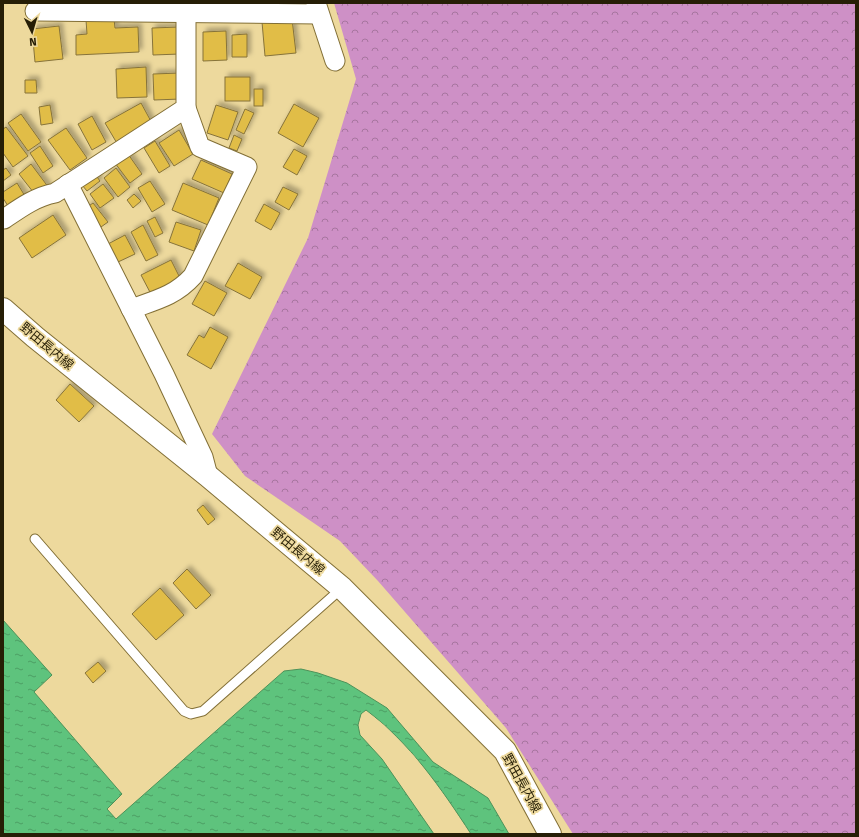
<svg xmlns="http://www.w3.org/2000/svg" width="859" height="837" viewBox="0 0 859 837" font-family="'Fira Sans','Noto Sans JP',sans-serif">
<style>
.forest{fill:url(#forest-crowns)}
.water{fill:url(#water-ripples);stroke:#4d9259}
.pier{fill:#edd99d}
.building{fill:#e1bd47;stroke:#86733a;filter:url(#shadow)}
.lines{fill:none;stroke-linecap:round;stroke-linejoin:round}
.lane-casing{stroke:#826f36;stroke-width:11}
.street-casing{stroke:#826f36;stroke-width:21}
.secondary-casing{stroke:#826f36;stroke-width:24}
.lane{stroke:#fff;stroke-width:9}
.street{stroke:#fff;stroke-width:19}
.secondary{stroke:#fff;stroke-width:22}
.labels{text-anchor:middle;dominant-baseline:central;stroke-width:3.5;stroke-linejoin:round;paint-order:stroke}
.street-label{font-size:13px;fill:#261e06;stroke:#edd99d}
</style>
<defs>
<pattern id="forest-crowns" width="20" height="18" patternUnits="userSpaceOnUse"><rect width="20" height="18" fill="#ce90c6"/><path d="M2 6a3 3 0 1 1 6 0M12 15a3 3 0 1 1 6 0" fill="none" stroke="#a7759f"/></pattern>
<pattern id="water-ripples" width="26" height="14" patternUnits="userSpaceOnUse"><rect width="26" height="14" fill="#5ec37d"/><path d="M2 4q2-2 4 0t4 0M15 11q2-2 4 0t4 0" fill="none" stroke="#4d9e64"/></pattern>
<filter id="shadow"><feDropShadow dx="3.5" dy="-3.5" stdDeviation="2" flood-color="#0004"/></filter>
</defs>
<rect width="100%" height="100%" fill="#edd99d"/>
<polygon class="forest" points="334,3 856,3 856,834 573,834 506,728 378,581 340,541 245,476 212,434 308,238 356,79"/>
<path class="water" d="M3,620L52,675L34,692L122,794L107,809L116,819L284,671L301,669L318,673L347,683L387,708L433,762L488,798L509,834H471C441,788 410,743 366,710L361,714L358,725L360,735L382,759L434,834H3Z"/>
<polygon class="pier" points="366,711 384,725 414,756 443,794 470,834 413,756 383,726 366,712 362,715 360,725 362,734 373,747 361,734 359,725 362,714"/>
<g class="building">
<polygon points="114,19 115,28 138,27 139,52 76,55 76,35 87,34 86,20"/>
<polygon points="292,19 296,53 265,56 262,22"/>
<polygon points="59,26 63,59 35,62 32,29"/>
<polygon points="179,27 180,54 153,55 152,28"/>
<polygon points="226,31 227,60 203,61 203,32"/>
<polygon points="247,34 247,57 232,57 232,35"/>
<polygon points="146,67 147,97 117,98 116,69"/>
<polygon points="180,73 181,99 154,100 153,74"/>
<rect x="225" y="77" width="25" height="24"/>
<polygon points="25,80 36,80 37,93 25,93"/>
<rect x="254" y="89" width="9" height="17"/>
<polygon points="141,103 153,125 118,145 105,123"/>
<polygon points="294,104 319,118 303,147 278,133"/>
<polygon points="50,105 53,123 41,125 39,107"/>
<polygon points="216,105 238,112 228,140 207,133"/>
<polygon points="245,109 254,113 244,134 236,130"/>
<polygon points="21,114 41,142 28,151 8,123"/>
<polygon points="92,116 106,142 92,150 78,124"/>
<polygon points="6,127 28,156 13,167 3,153 3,129"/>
<polygon points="66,128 87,158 70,170 48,140"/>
<polygon points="179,130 193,154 174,166 159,143"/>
<polygon points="234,135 242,139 237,151 229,148"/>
<polygon points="155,141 170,166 159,173 144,148"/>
<polygon points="40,146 53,166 43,173 30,153"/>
<polygon points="294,149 307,156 297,175 283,167"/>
<polygon points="128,154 142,174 130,183 115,163"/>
<polygon points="201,160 232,174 224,193 192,179"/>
<polygon points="31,164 49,188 37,197 19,174"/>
<polygon points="6,168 11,175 3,181 3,170"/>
<polygon points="116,168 130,187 118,197 104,178"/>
<polygon points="95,174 100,181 87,191 82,185"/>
<polygon points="150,181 165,204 152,212 138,188"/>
<polygon points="17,183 28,201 11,211 3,198 3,192"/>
<polygon points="183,183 219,198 208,225 172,210"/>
<polygon points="103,184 114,198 100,208 90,194"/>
<polygon points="283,187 298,194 289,210 275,202"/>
<polygon points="134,194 141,201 133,208 127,200"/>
<polygon points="93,203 108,222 101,227 86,208"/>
<polygon points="264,204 280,213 271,230 255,221"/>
<polygon points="53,215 66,235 32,258 19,238"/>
<polygon points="155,217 163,233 155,237 147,221"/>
<polygon points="176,222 201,230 194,251 169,242"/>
<polygon points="143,225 158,255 146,261 131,232"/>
<polygon points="125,235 135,254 118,262 108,244"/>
<polygon points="171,260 181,280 152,296 141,275"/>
<polygon points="238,263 262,277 250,299 225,286"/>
<polygon points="205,281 227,293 214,316 192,304"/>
<polygon points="210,327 228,337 211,369 187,355 199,335 204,338"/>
<polygon points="70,384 94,406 79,422 56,400"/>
<polygon points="203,505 215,519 208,525 197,510"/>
<polygon points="187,569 211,595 196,609 173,583"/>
<polygon points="160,588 184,615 156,640 132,614"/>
<polygon points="98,662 106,671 93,683 85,673"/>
</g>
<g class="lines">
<defs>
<polyline id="lane" points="35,539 184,711 191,714 203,711 342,588"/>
<g id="street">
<polyline points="316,3 335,61"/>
<polyline points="35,11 319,14"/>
<polyline points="68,184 164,374 203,457 208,476"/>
<path d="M4,219C20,208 35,197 55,193L186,108V3"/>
<path d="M131,309C156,300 175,296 193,276L247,167L200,147L186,108"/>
</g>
<polyline id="secondary" points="3,309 35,337 208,476 342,588 505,751 550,834"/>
</defs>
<use href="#lane" class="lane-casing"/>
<use href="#street" class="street-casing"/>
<use href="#secondary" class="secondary-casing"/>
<use href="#lane" class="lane"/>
<use href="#street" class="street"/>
<use href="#secondary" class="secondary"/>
</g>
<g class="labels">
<g class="street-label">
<text transform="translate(47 346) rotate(40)">野田長内線</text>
<text transform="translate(298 551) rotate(40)">野田長内線</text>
<text transform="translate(522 783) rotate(61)">野田長内線</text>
</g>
</g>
<rect width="859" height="837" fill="none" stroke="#261e06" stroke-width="8"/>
<g transform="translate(32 32) rotate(175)" stroke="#edd99d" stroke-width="3" paint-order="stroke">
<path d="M0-3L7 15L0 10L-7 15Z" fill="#261e06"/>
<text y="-6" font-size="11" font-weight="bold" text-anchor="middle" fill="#261e06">N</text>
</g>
</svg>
